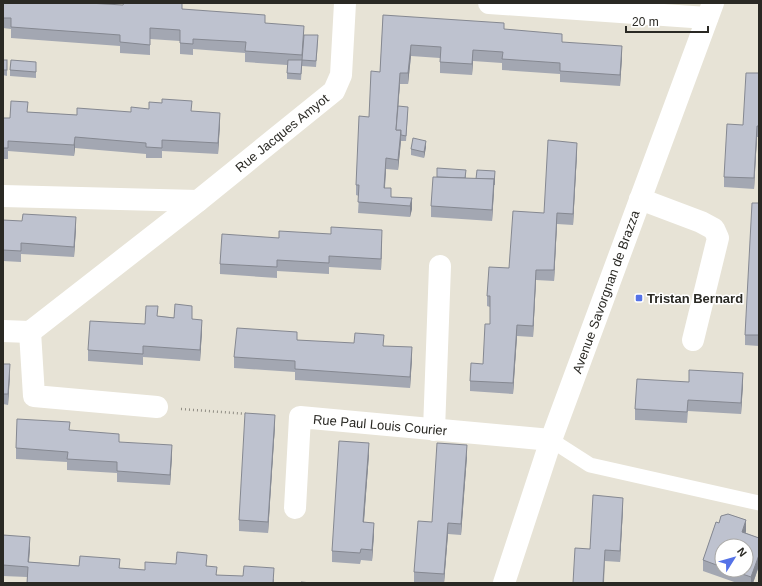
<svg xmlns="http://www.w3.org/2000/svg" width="762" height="586" viewBox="0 0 762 586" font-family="Arial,sans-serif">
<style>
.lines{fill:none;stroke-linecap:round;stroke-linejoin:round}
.path{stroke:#908d84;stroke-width:2.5;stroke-dasharray:1 3;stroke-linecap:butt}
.service{stroke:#fff;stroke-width:15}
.minor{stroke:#fff;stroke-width:22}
.tertiary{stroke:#fff;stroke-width:22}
.wall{fill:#a3a7b2;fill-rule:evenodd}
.shaded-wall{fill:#858891}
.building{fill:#bec2cf;stroke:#858891}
.poi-dot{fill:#5572e7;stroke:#fff;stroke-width:1.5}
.labels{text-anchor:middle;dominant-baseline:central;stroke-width:3;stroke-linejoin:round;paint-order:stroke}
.street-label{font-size:13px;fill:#2a2924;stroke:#fff}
.poi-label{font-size:13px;font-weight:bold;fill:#2a2924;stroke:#fff;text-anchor:start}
</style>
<rect width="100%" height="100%" fill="#e7e3d6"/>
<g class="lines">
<polyline class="path" points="181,409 248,414"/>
<polyline class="service" points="551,440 590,465 759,503"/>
<g class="minor">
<polyline points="489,3 707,18"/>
<polyline points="3,196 198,201"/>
<polyline points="640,199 701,222 714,229 718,238 693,340"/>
<polyline points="3,331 30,332 198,201 334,91 341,75 345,3"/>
<polyline points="30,332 34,396 157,407"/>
<polyline points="434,430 440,266"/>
<polyline points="295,508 300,417 551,440"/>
</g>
<polyline class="tertiary" points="504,583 551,440 713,3"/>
</g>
<g class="wall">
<polygon points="3,3 182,9 265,23 304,35 318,41 316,67 302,66 301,80 287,79 287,65 245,62 245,53 193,49 193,55 180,54 180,41 150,39 150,55 120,53 120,46 11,38 11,29 3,28"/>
<polygon points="383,15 504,30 562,42 622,57 620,86 560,82 560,74 502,70 502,63 473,61 472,75 440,73 440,58 411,56 408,84 400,84 398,106 408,112 406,141 401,141 398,170 386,169 385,188 391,197 412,198 412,209 410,217 358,213 359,196 356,195 356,185 369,117 380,72"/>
<polygon points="3,60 7,65 7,76 3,75"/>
<polygon points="36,62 36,78 10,76 10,70"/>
<polygon points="759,73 759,137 757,137 754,189 724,187 724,177 743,125"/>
<polygon points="192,111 220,124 218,154 162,151 162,158 146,158 146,154 75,148 74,156 8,151 8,159 3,159 3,118 10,118 28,112 77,115 131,112"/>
<polygon points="426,147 424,158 411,155 411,149"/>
<polygon points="577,153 573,225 557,224 554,281 536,280 533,337 517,336 513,394 470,391 470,381 483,364 490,324 490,307 487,306 487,296 509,268 544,213"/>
<polygon points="466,175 466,178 476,179 495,176 492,221 431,217 431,206"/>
<polygon points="759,203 759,346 745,345 745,335"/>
<polygon points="3,220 76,228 74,257 21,254 21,262 3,261"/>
<polygon points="279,238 382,241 381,270 329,267 329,274 277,271 277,278 220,274 220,264"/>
<polygon points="158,316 192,319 202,331 200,361 143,357 143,365 88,361 88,350 145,324"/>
<polygon points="297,340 384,346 412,358 410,388 295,380 295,372 234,368 234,357"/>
<polygon points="3,364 10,375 8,405 3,404"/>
<polygon points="689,382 743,384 741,414 688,411 687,423 635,420 635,409"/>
<polygon points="275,425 268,533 239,531 239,520"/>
<polygon points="70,430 119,442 172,456 170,485 117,482 117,473 67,470 67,462 16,459 16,448"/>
<polygon points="369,454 364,522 374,534 372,561 361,560 360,564 332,562 332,551"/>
<polygon points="467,456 461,535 448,534 444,583 414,583 414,572 432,522"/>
<polygon points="623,508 620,562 605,561 590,549"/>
<path d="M728,514L746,520V533L759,538V566L753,583H737L703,571V560L716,522L719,523L721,516ZM722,546H746V570H722Z"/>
<polygon points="3,535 30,547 29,562 145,570 207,566 217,575 274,579 274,583 27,583 27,577 3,576"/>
</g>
<g class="shaded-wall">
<polygon points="411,45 411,56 408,84 408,73"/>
<polygon points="622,46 622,57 620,86 620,75"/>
<polygon points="473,50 473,61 472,75 472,64"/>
<polygon points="400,73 400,84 396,135 396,130"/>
<polygon points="220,113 220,124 218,154 218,143"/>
<polygon points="757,126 757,137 754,189 754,178"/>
<polygon points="401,130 401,141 398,170 398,160"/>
<polygon points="75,137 75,148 74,156 74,145"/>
<polygon points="426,141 426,147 424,158 424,152"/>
<polygon points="577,143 577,153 573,225 573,214"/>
<polygon points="386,158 386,169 384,199 384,188"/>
<polygon points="494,179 494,190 492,221 492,210"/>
<polygon points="412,198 412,209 410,217 410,206"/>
<polygon points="557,213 557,224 554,281 554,270"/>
<polygon points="76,217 76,228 74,257 74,247"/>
<polygon points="382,230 382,241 381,270 381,259"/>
<polygon points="536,270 536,280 533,337 533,326"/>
<polygon points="202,320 202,331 200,361 200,350"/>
<polygon points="517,325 517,336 513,394 513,383"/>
<polygon points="412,347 412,358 410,388 410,377"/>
<polygon points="10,364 10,375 8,405 8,394"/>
<polygon points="743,373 743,384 741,414 741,403"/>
<polygon points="275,415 275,425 268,533 268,522"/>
<polygon points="369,443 369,454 363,533 363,522"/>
<polygon points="172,445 172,456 170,485 170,475"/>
<polygon points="467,445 467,456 461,535 461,524"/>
<polygon points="623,498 623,508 620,562 620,551"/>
<polygon points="746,520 746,531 742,543 742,532"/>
<polygon points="374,523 374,534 372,561 372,550"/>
<polygon points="448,523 448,534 444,583 444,574"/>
<polygon points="30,537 30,547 28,573 28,562"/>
<polygon points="605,550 604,583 603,583"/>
<polygon points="759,555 759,566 753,583 751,583 751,577"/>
</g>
<g class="building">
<polygon points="3,3 88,3 123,5 124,3 182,3 182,9 265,15 265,23 304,26 302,55 245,51 246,42 193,39 193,44 180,43 180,30 150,28 150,45 120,42 120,35 11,27 11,18 3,18"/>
<polygon points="383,15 504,23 504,29 562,34 562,42 622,46 620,75 560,71 560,63 502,59 503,52 473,50 472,64 440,62 441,47 411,45 408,73 400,73 396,130 401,130 398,160 386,158 384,188 391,188 391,197 412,198 410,206 358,202 359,185 356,185 359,116 369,117 371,71 380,72"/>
<polygon points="304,35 318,35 316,61 302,60 301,74 287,73 288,60 302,60"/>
<rect x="3" y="60" width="4" height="10"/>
<polygon points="11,60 36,62 36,72 10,70"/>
<polygon points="746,73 759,73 759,126 757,126 754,178 724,177 727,124 743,125"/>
<polygon points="162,99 192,101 191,111 220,113 218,143 162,140 162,148 146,147 146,143 75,137 74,145 8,141 8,148 3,148 3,118 10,118 11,101 28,102 27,112 77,115 77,108 131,112 131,107 149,109 149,102 162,103"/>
<polygon points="398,106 408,107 406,136 401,135 401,130 396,130"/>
<polygon points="413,138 426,141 424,152 411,149"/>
<polygon points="548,140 577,143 573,214 557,213 554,270 536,270 533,326 517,325 513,383 470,381 471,363 483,364 485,324 490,324 490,296 487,296 489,267 509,268 513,211 544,213"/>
<polygon points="437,168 466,170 465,178 437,177"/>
<polygon points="477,170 495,171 494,185 494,179 476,179"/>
<polygon points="433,177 494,179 492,210 431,206"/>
<polygon points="752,203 759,203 759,335 745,335"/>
<polygon points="23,214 76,217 74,247 21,243 21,251 3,250 3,220 22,221"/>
<polygon points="331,227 382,230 381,259 329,256 329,263 277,260 277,267 220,264 222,234 279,238 279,231 331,234"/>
<polygon points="175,304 192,306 192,319 202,320 200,350 143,346 143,354 88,350 90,321 145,324 146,306 158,306 157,316 174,318"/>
<polygon points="237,328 297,332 297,340 354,343 355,333 384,335 383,346 412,347 410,377 295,369 295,361 234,357"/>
<polygon points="3,364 10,364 8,394 3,394"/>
<polygon points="689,370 743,373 741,403 688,400 687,412 635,409 637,379 689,382"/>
<polygon points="245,413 275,415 268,522 239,520"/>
<polygon points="17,419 70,422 69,430 119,434 119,442 172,445 170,475 117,471 117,462 67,459 68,452 16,448"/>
<polygon points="339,441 369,443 363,522 374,523 372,550 361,549 360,553 332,551"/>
<polygon points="437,443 467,445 461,524 448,523 444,574 414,572 418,521 432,522"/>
<polygon points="593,495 623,498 620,551 605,550 603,583 573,583 575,548 590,549"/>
<polygon points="728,514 746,520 742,532 759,538 759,555 751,577 731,570 746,570 746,546 722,546 722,567 703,560 716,522 719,523 721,516"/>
<polygon points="3,535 30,537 28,562 79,566 80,556 107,558 120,559 119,568 145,570 145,562 176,564 177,552 207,555 206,566 217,567 216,575 243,576 244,566 274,568 273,583 27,583 28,567 3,565"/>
<polygon points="301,582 312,583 301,583"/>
</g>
<rect class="poi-dot" x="635" y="294" width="8" height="8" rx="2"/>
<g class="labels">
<g class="street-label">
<text transform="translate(282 133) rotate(-39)">Rue Jacques Amyot</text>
<text transform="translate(606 292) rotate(-70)">Avenue Savorgnan de Brazza</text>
<text transform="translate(380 425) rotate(5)">Rue Paul Louis Courier</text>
</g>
<g class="poi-label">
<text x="647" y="298">Tristan Bernard</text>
</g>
</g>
<rect width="762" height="586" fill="none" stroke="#2a2924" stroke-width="8"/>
<g transform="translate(734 558) rotate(53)"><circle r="19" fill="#ffffff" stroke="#aaa9a7"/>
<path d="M0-3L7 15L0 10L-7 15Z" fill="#5572e7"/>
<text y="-6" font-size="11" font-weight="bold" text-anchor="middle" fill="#2a2924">N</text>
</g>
<path d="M626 26v6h82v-6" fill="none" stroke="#2a2924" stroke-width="2"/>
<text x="632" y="26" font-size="12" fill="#2a2924" stroke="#ffffff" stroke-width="3" paint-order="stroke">20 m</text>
</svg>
